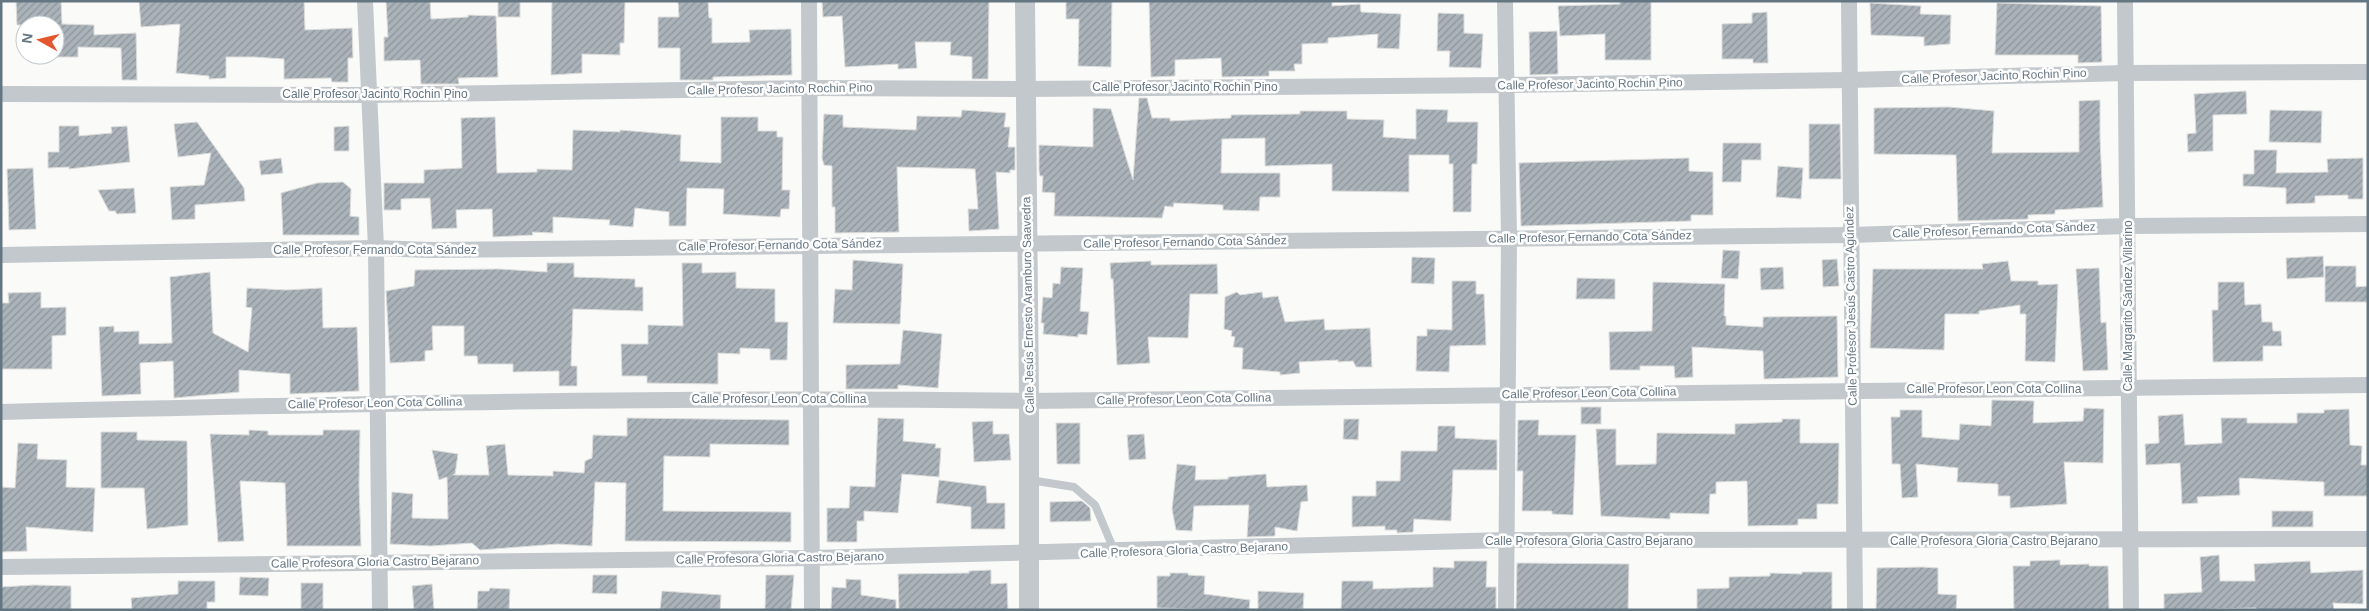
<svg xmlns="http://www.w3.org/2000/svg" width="2369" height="611" viewBox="0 0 2369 611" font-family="Helvetica,sans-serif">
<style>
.building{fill:url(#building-hatch);stroke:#dcdcda}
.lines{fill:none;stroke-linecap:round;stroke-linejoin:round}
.service{stroke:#c3c8cc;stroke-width:8}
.minor{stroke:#c3c8cc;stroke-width:16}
.tertiary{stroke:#c3c8cc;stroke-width:20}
.labels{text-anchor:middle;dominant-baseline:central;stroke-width:5;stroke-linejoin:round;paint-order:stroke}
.street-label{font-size:12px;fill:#657683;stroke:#fff}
</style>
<defs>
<pattern id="building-hatch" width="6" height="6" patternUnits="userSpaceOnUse" patternTransform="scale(1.25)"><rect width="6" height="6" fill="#aab3b9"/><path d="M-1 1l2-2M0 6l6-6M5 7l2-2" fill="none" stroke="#8e969c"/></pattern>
</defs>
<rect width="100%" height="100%" fill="#fafaf8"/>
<g class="building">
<polygon points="16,1 61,1 62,24 94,25 94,35 136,33 137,80 122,80 121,48 78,47 78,57 55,57 55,25 17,25"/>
<polygon points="139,1 304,1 305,30 352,28 353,58 348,58 348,82 332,82 331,78 284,79 284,59 254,57 226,57 226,78 209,79 209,76 176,73 180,24 141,27"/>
<polygon points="386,1 430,1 431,19 468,17 468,15 496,16 498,77 458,78 459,84 421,84 420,60 384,61 384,37 388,37"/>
<rect x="498" y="1" width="22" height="16"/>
<polygon points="552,1 625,1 624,43 620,43 620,55 582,54 582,73 551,75"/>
<polygon points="678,1 708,1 709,18 712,18 712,43 750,42 749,30 791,29 792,75 713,77 713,80 680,80 680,48 658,48 658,17 679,17"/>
<polygon points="822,1 989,1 988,79 972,79 972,57 950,55 951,42 915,42 917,68 898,69 898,64 845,67 842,16 823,17"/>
<polygon points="1066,1 1112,1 1111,67 1078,66 1079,19 1066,19"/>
<polygon points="1149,1 1332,1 1332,6 1360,4 1361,12 1401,14 1399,49 1377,48 1378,34 1328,38 1328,43 1302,44 1302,64 1294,64 1295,71 1269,71 1269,76 1222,77 1221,58 1175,60 1175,76 1151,77"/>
<polygon points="1620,1 1651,1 1651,60 1605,60 1605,34 1560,36 1558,6 1620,4"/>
<polygon points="1870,3 1921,6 1920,14 1951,15 1950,44 1924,46 1924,37 1871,35"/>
<polygon points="1997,3 2101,6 2102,62 2078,63 2078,55 1995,55"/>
<polygon points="1767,12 1768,63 1753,63 1753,59 1722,59 1722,24 1752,23 1752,13"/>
<polygon points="1438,13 1464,14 1464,33 1483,34 1481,68 1449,67 1450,51 1437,51"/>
<polygon points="1557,31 1558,74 1530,75 1529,32"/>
<polygon points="2246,91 2247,114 2213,115 2213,151 2188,152 2187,134 2196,133 2194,94"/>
<polygon points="1139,98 1147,98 1152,118 1170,118 1170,121 1231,118 1231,115 1300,114 1300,111 1347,111 1347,119 1384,120 1383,137 1416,139 1416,109 1448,110 1447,122 1478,122 1477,164 1472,164 1471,212 1453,212 1453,164 1449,164 1449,155 1409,155 1409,192 1332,191 1332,164 1265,166 1265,138 1222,139 1221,173 1280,173 1280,197 1260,197 1259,211 1223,210 1223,205 1174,203 1173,207 1165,206 1162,218 1054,216 1055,193 1042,192 1043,176 1040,176 1039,171 1039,145 1093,147 1093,108 1111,109 1133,180"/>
<polygon points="2100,100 2100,138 2103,207 2055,210 2055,214 2028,215 2028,219 1958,221 1956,155 1874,154 1874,108 1949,107 1994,111 1992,153 2079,152 2079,101"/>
<polygon points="962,110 1006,113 1004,127 1010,127 1008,147 1015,147 1015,170 1010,170 1010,173 996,172 999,229 969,231 968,209 978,209 975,169 897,167 899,232 835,233 835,207 832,207 832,166 824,165 822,158 824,114 843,115 843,127 916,130 917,116 961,117"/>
<polygon points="2270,110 2322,111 2321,143 2269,142"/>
<polygon points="495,117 497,173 537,172 537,169 572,170 573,130 620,132 620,130 681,135 680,161 721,163 721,117 758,117 758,131 777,131 777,137 783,137 782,190 790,190 789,209 781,209 780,217 723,214 724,189 687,188 686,226 669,226 669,212 635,208 633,227 609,225 610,220 553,217 553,233 532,232 533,235 493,237 492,209 456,210 457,228 432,229 430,198 401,199 401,210 384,210 384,183 424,183 424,170 462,168 461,118"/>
<polygon points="197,122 244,188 245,201 195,205 195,219 172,220 170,187 204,185 211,153 178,157 174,124"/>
<polygon points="1809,124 1840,124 1841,179 1809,179"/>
<polygon points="59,126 79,126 79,136 112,133 111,127 127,126 130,162 69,169 69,167 48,168 48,152 59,152"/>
<polygon points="349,126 349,151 334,151 334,127"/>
<polygon points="1723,143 1761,143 1761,160 1742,160 1741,182 1722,182"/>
<polygon points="2254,150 2277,150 2276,173 2328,172 2327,159 2363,158 2363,199 2348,199 2348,195 2315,196 2315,203 2286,204 2286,188 2243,186 2243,174 2254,174"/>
<polygon points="281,158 283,173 261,175 259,161"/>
<polygon points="1689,158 1689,171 1713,172 1713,215 1691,215 1691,221 1521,226 1519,163"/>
<polygon points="1778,166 1803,168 1801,199 1776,197"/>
<polygon points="33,168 36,229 9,230 7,169"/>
<polygon points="343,182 351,189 350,216 359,217 359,235 283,235 281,193 317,183"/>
<polygon points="134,188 136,213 117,214 115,211 109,211 98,190"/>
<polygon points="1723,250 1740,251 1738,279 1721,278"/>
<polygon points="2323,256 2324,277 2287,279 2286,258"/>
<polygon points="1412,257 1435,258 1434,284 1411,283"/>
<polygon points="1837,259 1839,286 1823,287 1822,260"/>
<polygon points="853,260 903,264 900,324 833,323 835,289 852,290"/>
<polygon points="1151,261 1151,265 1217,264 1218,294 1190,294 1188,338 1148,337 1150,363 1117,365 1113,279 1111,279 1110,263"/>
<polygon points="2008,261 2011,281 2038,281 2038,285 2058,284 2055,362 2025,361 2026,314 2020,314 2020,305 1979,311 1979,314 1945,314 1944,350 1870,348 1873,269 1983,269 1982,264"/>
<polygon points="547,263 574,263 574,277 635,279 635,287 643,287 643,311 573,309 571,366 577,366 577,386 559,386 559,371 513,372 513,364 478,364 477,356 464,356 464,326 432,326 433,350 425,351 425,361 390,363 386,291 414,286 415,270 499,269 547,272"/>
<polygon points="682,263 702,263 702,273 736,272 736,288 775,289 775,322 788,322 787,360 770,360 770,349 740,348 740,354 718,353 718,384 647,383 647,376 622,376 621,344 648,344 648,325 683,326"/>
<polygon points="2325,266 2356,266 2356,287 2368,286 2368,302 2325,302"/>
<polygon points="1061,267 1083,268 1080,311 1089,312 1087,335 1078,334 1078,337 1043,334 1044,323 1041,323 1043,297 1052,298 1053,283 1060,284"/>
<polygon points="1783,267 1784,289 1761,290 1760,268"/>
<polygon points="2099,268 2101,323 2106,322 2108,370 2083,371 2076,269"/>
<polygon points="210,272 213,333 248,352 252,308 246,307 247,288 286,290 322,288 323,328 357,327 359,391 290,394 290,374 239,370 239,392 174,398 173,361 140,363 141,394 102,396 99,327 114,326 114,332 139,331 139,344 172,343 170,277"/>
<polygon points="1577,278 1615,279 1615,299 1576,299"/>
<polygon points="1452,281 1476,281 1476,294 1484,294 1486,345 1450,346 1449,372 1416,371 1417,336 1427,336 1427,329 1452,330"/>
<polygon points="1653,282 1725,284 1724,316 1726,316 1726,325 1763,327 1763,317 1837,316 1838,377 1764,379 1763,351 1692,347 1693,377 1675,378 1674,366 1640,366 1640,370 1610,370 1609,332 1652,331"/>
<polygon points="2218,282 2244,282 2245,305 2261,304 2262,322 2272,322 2273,331 2281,331 2282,346 2263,346 2263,361 2213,362 2212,310 2218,310"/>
<polygon points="41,292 41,308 66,307 66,335 52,336 52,369 1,369 1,303 9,303 8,293"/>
<polygon points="1237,292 1240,295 1262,292 1263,298 1278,296 1285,322 1324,319 1325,330 1370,328 1372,367 1356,367 1353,361 1338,362 1338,360 1299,362 1300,373 1280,375 1280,372 1242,369 1243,348 1233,347 1235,337 1231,336 1232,331 1224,329 1225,297"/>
<polygon points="903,330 942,334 938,388 898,385 898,389 846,389 846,365 900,364"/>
<polygon points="1992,400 2034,401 2033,423 2083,421 2084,408 2104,409 2103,463 2064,462 2067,504 2010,508 2010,496 1998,496 1998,484 1957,482 1958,468 1916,464 1918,497 1902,498 1900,464 1892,464 1891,417 1900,417 1900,410 1922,410 1922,437 1959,440 1960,424 1991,426"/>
<rect x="1581" y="407" width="20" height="17"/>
<polygon points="2349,409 2350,445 2362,446 2361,465 2368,465 2368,496 2324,496 2324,482 2239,478 2240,495 2197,497 2198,503 2182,504 2180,463 2146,465 2145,444 2159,443 2158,416 2183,414 2185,445 2222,443 2221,418 2247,418 2247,423 2297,423 2297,413 2324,413 2324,410"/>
<polygon points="627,418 789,420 789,445 710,444 710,457 664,456 663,511 791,512 791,542 625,541 626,483 595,482 592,546 558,544 480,550 472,543 431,546 390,544 392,492 413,494 412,518 448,519 447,477 439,480 432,450 458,454 455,474 453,475 489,475 486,446 505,444 508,475 553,476 553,471 584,473 585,461 592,458 593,435 627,436"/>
<polygon points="878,418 904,419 903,441 936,444 935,448 941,448 939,477 902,474 898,513 864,511 864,521 857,521 857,542 827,542 827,508 849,508 850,486 875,487"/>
<polygon points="1344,419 1359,419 1358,440 1343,439"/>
<polygon points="1782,419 1800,419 1800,443 1839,443 1838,504 1817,504 1817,519 1798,519 1798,525 1748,526 1747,481 1716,482 1716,494 1710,494 1709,514 1670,513 1670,519 1601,516 1596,429 1616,429 1616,465 1656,464 1657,433 1735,434 1735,424 1782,422"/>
<polygon points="1518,420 1539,420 1538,435 1576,435 1573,515 1552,514 1552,511 1522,511 1523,471 1517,471"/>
<polygon points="993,421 993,434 1009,434 1011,460 974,462 972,422"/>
<polygon points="1056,423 1080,423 1080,464 1057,464"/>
<polygon points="1438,426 1455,426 1455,438 1497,440 1497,470 1453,470 1451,521 1414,519 1413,532 1397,533 1397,530 1385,530 1385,526 1352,527 1352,496 1376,496 1376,481 1400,481 1401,451 1437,451"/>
<polygon points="249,430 268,431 268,435 323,435 323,430 360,430 359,484 361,546 287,546 285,483 240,481 244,541 218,542 210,434 249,435"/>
<polygon points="101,432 137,432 137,440 187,441 188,525 147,529 144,488 101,488"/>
<polygon points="1144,434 1146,459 1129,460 1127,435"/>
<polygon points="18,443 38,444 37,459 67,460 66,487 95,488 93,532 26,527 27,551 1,552 1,487 15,488"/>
<polygon points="1177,464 1196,466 1195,480 1228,479 1228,477 1266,474 1267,487 1307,485 1308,501 1301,502 1297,531 1275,527 1275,536 1247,537 1249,505 1194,506 1192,531 1176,530 1172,509"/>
<polygon points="939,480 986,486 987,503 1005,503 1005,529 971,529 971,507 936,503"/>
<polygon points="1082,501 1090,508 1091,521 1050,522 1050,502"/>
<rect x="2272" y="511" width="41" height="16"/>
<polygon points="2219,555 2220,581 2255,581 2254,564 2310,561 2311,573 2363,570 2363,604 2333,603 2334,610 2256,610 2256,608 2164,610 2164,594 2202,592 2200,557"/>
<polygon points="2060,560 2060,565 2089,564 2089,566 2108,566 2109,610 2014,610 2013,566 2030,566 2030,561"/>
<polygon points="1454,561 1487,561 1486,587 1496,587 1496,610 1341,610 1342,581 1373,581 1373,589 1433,587 1433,567 1454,568"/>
<polygon points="1517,563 1629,564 1628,610 1516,610"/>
<polygon points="1922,567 1938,568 1938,594 1957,595 1956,610 1876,610 1877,568"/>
<polygon points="991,570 991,584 1007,583 1008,610 899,610 898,574 969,573 969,571"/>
<polygon points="1802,572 1832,572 1832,610 1697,610 1697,589 1729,588 1729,577 1770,576 1770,573 1802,574"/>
<polygon points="1170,573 1188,573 1188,575 1205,576 1204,594 1250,600 1249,610 1157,608 1157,576 1170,576"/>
<polygon points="593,575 617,575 617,594 592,593"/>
<polygon points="766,575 794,575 791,610 765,610"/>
<polygon points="240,577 269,578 268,596 239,595"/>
<polygon points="846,579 861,580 861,595 896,600 896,610 831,610 832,587 846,588"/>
<polygon points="178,581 215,581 215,602 207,602 207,610 132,610 131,598 178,594"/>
<rect x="301" y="583" width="22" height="27"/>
<polygon points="432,584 434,610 414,610 412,586"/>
<polygon points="34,585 71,586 71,610 1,610 1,587"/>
<polygon points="490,588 510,589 509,610 477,610 478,591 489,591"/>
<polygon points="662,591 721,595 720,610 660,610"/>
<polygon points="1258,591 1304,593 1303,609 1258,610"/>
</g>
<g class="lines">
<polyline class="service" points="1030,480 1074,487 1095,505 1114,550"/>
<g class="minor">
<polyline points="365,1 376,248 380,610"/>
<polyline points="809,1 812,610"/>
<polyline points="1505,1 1509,238 1506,610"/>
<polyline points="1849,1 1855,610"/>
<polyline points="2125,1 2131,610"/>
<polyline points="1,94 368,95 810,88 1025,89 1506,85 1850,80 2126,73 2368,72"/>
<polyline points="1,255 376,248 428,250 1851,235 2128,226 2368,224"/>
<path d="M1,412C344,404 687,396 1029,401L2368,385"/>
<polyline points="1,567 811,558 1507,540 2368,539"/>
</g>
<polyline class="tertiary" points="1025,1 1029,401 1029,610"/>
</g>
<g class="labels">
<g class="street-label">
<text transform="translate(1994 76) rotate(-2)">Calle Profesor Jacinto Rochin Pino</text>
<text transform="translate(1590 84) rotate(-1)">Calle Profesor Jacinto Rochin Pino</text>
<text x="1185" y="87">Calle Profesor Jacinto Rochin Pino</text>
<text transform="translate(780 89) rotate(-1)">Calle Profesor Jacinto Rochin Pino</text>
<text x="375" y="94">Calle Profesor Jacinto Rochin Pino</text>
<text transform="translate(1994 230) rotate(-2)">Calle Profesor Fernando Cota Sández</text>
<text transform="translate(1590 237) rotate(-1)">Calle Profesor Fernando Cota Sández</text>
<text transform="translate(1185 242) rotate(-1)">Calle Profesor Fernando Cota Sández</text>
<text transform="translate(780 245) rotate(-1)">Calle Profesor Fernando Cota Sández</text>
<text x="375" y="250">Calle Profesor Fernando Cota Sández</text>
<text transform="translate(1028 305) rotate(-91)">Calle Jesús Ernesto Aramburo Saavedra</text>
<text transform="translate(1851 306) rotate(-91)">Calle Profesor Jesús Castro Agúndez</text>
<text transform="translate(2128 306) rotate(-90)">Calle Margarito Sández Villarino</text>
<text x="1994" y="389">Calle Profesor Leon Cota Collina</text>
<text transform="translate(1589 393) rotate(-1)">Calle Profesor Leon Cota Collina</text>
<text x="779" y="399">Calle Profesor Leon Cota Collina</text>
<text transform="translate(1184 399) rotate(-1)">Calle Profesor Leon Cota Collina</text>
<text transform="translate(375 403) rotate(-1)">Calle Profesor Leon Cota Collina</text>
<text x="1589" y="541">Calle Profesora Gloria Castro Bejarano</text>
<text x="1994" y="541">Calle Profesora Gloria Castro Bejarano</text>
<text transform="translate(1184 550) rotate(-2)">Calle Profesora Gloria Castro Bejarano</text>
<text transform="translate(780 558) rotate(-1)">Calle Profesora Gloria Castro Bejarano</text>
<text transform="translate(375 562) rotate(-1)">Calle Profesora Gloria Castro Bejarano</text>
</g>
</g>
<rect width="2369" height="611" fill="none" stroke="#657683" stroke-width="5"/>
<g transform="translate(40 40) rotate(278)"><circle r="24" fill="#ffffff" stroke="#c1c8cd"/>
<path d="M0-4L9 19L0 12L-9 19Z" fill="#e4572e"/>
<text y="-8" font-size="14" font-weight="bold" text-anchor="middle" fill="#657683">N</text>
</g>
</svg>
